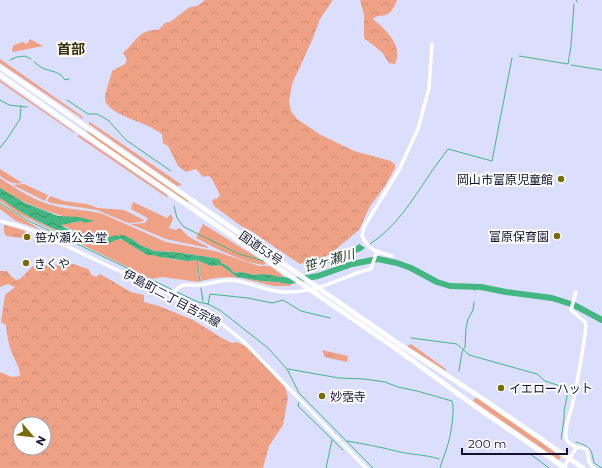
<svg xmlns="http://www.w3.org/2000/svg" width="602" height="468" viewBox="0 0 602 468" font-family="Montserrat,'Noto Sans JP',sans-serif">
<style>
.grass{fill:#efa185}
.forest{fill:url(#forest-crowns);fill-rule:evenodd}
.park{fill:url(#park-tufts)}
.water{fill:url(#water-waves)}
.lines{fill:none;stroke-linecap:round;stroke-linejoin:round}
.stream{stroke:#43b682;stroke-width:1}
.river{stroke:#43b682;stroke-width:6}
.minor{stroke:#fff;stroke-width:3.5}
.highway{stroke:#fff;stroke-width:5}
.poi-dot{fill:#796c05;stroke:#fff;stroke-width:1.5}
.labels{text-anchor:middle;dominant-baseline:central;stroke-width:4;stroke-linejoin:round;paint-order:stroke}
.poi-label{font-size:12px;fill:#13132f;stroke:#fff;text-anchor:start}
.street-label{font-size:12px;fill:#13132f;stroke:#fff}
.water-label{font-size:13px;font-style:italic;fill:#213a2d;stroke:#fff}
.quarter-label{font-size:14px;font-weight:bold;fill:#393207;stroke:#fff}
</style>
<defs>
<pattern id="forest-crowns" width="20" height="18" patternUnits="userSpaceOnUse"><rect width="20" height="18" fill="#efa185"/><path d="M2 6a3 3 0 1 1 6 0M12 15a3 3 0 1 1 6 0" fill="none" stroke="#cc8a73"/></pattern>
<pattern id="park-tufts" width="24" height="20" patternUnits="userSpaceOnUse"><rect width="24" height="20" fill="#efa185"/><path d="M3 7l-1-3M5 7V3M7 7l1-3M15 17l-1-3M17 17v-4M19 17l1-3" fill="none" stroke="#cc8a73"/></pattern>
<pattern id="water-waves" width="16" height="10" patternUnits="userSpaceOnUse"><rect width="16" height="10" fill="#43b682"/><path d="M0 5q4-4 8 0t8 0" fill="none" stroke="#37936b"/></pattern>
</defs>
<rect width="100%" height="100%" fill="#dbdefd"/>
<g class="grass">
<polygon points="30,39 43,46 13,52 12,49 14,45 23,42 27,44"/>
<polygon points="0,59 83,117 83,119 0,63"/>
<polygon points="0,80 73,131 74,133 0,82"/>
<polygon points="89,122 90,122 182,185 177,186 89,124"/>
<polygon points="87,130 189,200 187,203 111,151 88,133 87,132"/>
<polygon points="79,135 167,195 168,198 77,136"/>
<path d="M0,169L22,183C14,185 7,181 0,176Z"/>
<path d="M0,178C18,190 38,203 59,207C74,210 89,210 103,214L166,242L215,251L259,266H270L286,278L260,274L255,275L240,272L235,273L232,271L229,267L220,263L215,258L173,252L154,251L140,245L132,239L116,236L110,238L94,236L89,237L61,225L81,221L87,223C56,214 27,207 0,188Z"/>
<polygon points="24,184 48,195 45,201 13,185"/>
<polygon points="50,196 64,201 87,204 98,208 124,210 144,220 141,222 128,223 97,210 51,203 47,201"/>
<path d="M0,198C24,214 57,235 85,240C95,242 114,237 122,240C130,242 137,250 145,254C148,255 151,255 154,255C168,259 182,262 197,260L199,282L162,277L152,279L19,214L0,201Z"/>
<polygon points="133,202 167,218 171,214 173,219 169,228 175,230 180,228 189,237 208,247 208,248 166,239 130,224 145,223 148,219 146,217 131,209"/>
<polygon points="0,204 41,230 16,221 0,209"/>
<path d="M203,224L266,263L264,265C243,263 215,248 196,238Z"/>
<polygon points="198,260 211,266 221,265 237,277 261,281 290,283 291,286 273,286 241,278 230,277 215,278 201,281"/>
<polygon points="411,344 446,369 446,371 407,346"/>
<polygon points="476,397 536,438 561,457 559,460 473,401"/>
</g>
<g class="forest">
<path d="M205,0H333L320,19L313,38L292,84L289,102L291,111L297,119L321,135L354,151L391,161L395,165V168L385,186L370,206L359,230L330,254L317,260L300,264L251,231L241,226L214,206L212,201L214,199H217L220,195L212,179L209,176L203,177L196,169L186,172L178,166L168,146L163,143L162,134C157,131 151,127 146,125C136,120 105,112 105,98C105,93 111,76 112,71L125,64L127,59L123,53C125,50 128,49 130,46C138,36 144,29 158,30L165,23L170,22L190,7L197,6Z"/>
<path d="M360,0H397C395,4 393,11 388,14C383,17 378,14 373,19C385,29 404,46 395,64L389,63L382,52L364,38V15Z"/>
<path d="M73,264L88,269L92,275L96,277L100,274L131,292L144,295V302L159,306L193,320L222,338L232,343L237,342L247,347L285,387L288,397L283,425L269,446L263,468H0V372L12,377L20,376C20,367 15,361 12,353C8,343 7,335 6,325L1,322L5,295L15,287L8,284L0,287V271H7L12,277L16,280L20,279L33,266ZM20,424H44V448H20Z"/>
</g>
<g class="park">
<polygon points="4,225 23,230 29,234 24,233 23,238 6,236 4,232"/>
<polygon points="322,350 348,356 347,362 325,357"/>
</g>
<g class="water">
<path d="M0,188L25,203L58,216L79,217L94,221L85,223L81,221L61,225C73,234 101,241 116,235L118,236L123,235L132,239L140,245L154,251L173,252L215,258L220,260L221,263L229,267L232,271L235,273L240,272L255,275L260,274L270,275L286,278L293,283L261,281L237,277L221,265L211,266L197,260L187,261L160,257L153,255H147L121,239C113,240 108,245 100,245C94,244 88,241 82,240C53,230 25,216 0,198Z"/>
<path d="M359,244L365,248L361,251L332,262L308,268L307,266C326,263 338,255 354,250V248Z"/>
</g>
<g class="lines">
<g class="stream">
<polyline points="576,0 577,2"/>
<polyline points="519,56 568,64 571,46 574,4"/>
<polyline points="10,60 17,57 25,56 31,59"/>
<path d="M34,62C37,64 41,68 45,69C54,72 60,72 65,80L69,79"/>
<polyline points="571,65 602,70"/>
<polyline points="0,100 9,105 27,107"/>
<polyline points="67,100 88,114 97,114 108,120 126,140 171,171"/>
<polyline points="0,148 7,139 20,119 21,106"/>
<polyline points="0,203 27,220 171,289"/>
<polyline points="174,206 177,218 184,227 239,254 264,261"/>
<path d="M370,244C396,227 411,202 428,177C434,167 441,159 448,149L492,161L512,58"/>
<polyline points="197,260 200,281"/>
<polyline points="473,287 475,291"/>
<polyline points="201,288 203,301"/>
<polyline points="177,292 198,302 208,304 221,311 268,348 287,369 299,393 373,468"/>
<polyline points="208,304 210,294 248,298 272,303 283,300 301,311 330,318"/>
<polyline points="411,338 457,344 469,355 537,374 545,381 566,388 567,397 564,411 564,419 561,439"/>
<path d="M288,369L339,378L364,379L385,382L398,387L417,391L452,401C455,408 451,435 448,444C446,452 442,460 440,468"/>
<polyline points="459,371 462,352 465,347 466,328 468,319 473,310 474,302"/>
<polyline points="299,402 298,406 343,450"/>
<path d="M347,441C364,444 380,447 396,451C410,455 424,454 439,459"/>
<path d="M576,442C591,447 591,448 594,463L602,468"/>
<polyline points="530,454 549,468"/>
<polyline points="326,468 332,440"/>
</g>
<polyline class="river" points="282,280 290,281 318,276 352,264 378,259 397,263 411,268 437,282 450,286 481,287 506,292 552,298 574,305 602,320"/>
<g class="minor">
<polyline points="0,221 16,225 41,234 170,295 222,324 243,341 366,468"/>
<path d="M392,256C376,251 370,252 362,236L364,227L399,170L418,129L429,88L432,44"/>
<path d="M576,292L571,310L585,322L586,327C582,355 578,383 571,410C569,417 563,433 567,440C569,444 573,446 577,447"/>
<path d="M172,296C181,281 184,286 200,285C210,284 220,280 230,280C248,281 265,291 283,292C303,293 321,288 339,280C350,276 360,271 371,269L377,251"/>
<polyline points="563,468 577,447 584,448 587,450 589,462 594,468"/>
</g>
<g class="highway">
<polyline points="0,67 399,344 480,397 583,468"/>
<polyline points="0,75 78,130 398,350 472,404 565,468"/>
</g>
</g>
<g class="poi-dot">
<circle cx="561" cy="179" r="4"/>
<circle cx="557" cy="236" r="4"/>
<circle cx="27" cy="237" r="4"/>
<circle cx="26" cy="263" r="4"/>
<circle cx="501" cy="388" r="4"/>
<circle cx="322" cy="396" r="4"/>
</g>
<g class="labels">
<g class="poi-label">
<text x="553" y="179" text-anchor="end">岡山市富原児童館</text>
<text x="549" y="236" text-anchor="end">富原保育園</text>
<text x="35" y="237">笹が瀬公会堂</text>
<text x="34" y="263">きくや</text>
<text x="509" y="388">イエローハット</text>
<text x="330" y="396">妙霑寺</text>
</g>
<g class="street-label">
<text transform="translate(261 248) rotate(35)">国道53号</text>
<text transform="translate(172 298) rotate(28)">伊島町二丁目吉宗線</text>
</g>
<g class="water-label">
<text transform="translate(329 260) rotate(-15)">笹ヶ瀬川</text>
</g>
<g class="quarter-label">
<text x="71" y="49">首部</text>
</g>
</g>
<g transform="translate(32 436) rotate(118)"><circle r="19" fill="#ffffff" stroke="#a1a1ac"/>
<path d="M0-3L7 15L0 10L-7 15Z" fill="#796c05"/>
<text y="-6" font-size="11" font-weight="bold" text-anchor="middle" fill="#13132f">N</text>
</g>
<path d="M462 448v6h105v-6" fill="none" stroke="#13132f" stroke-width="2"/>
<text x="468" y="448" font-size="12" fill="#13132f" stroke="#ffffff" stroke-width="3" paint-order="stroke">200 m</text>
</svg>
